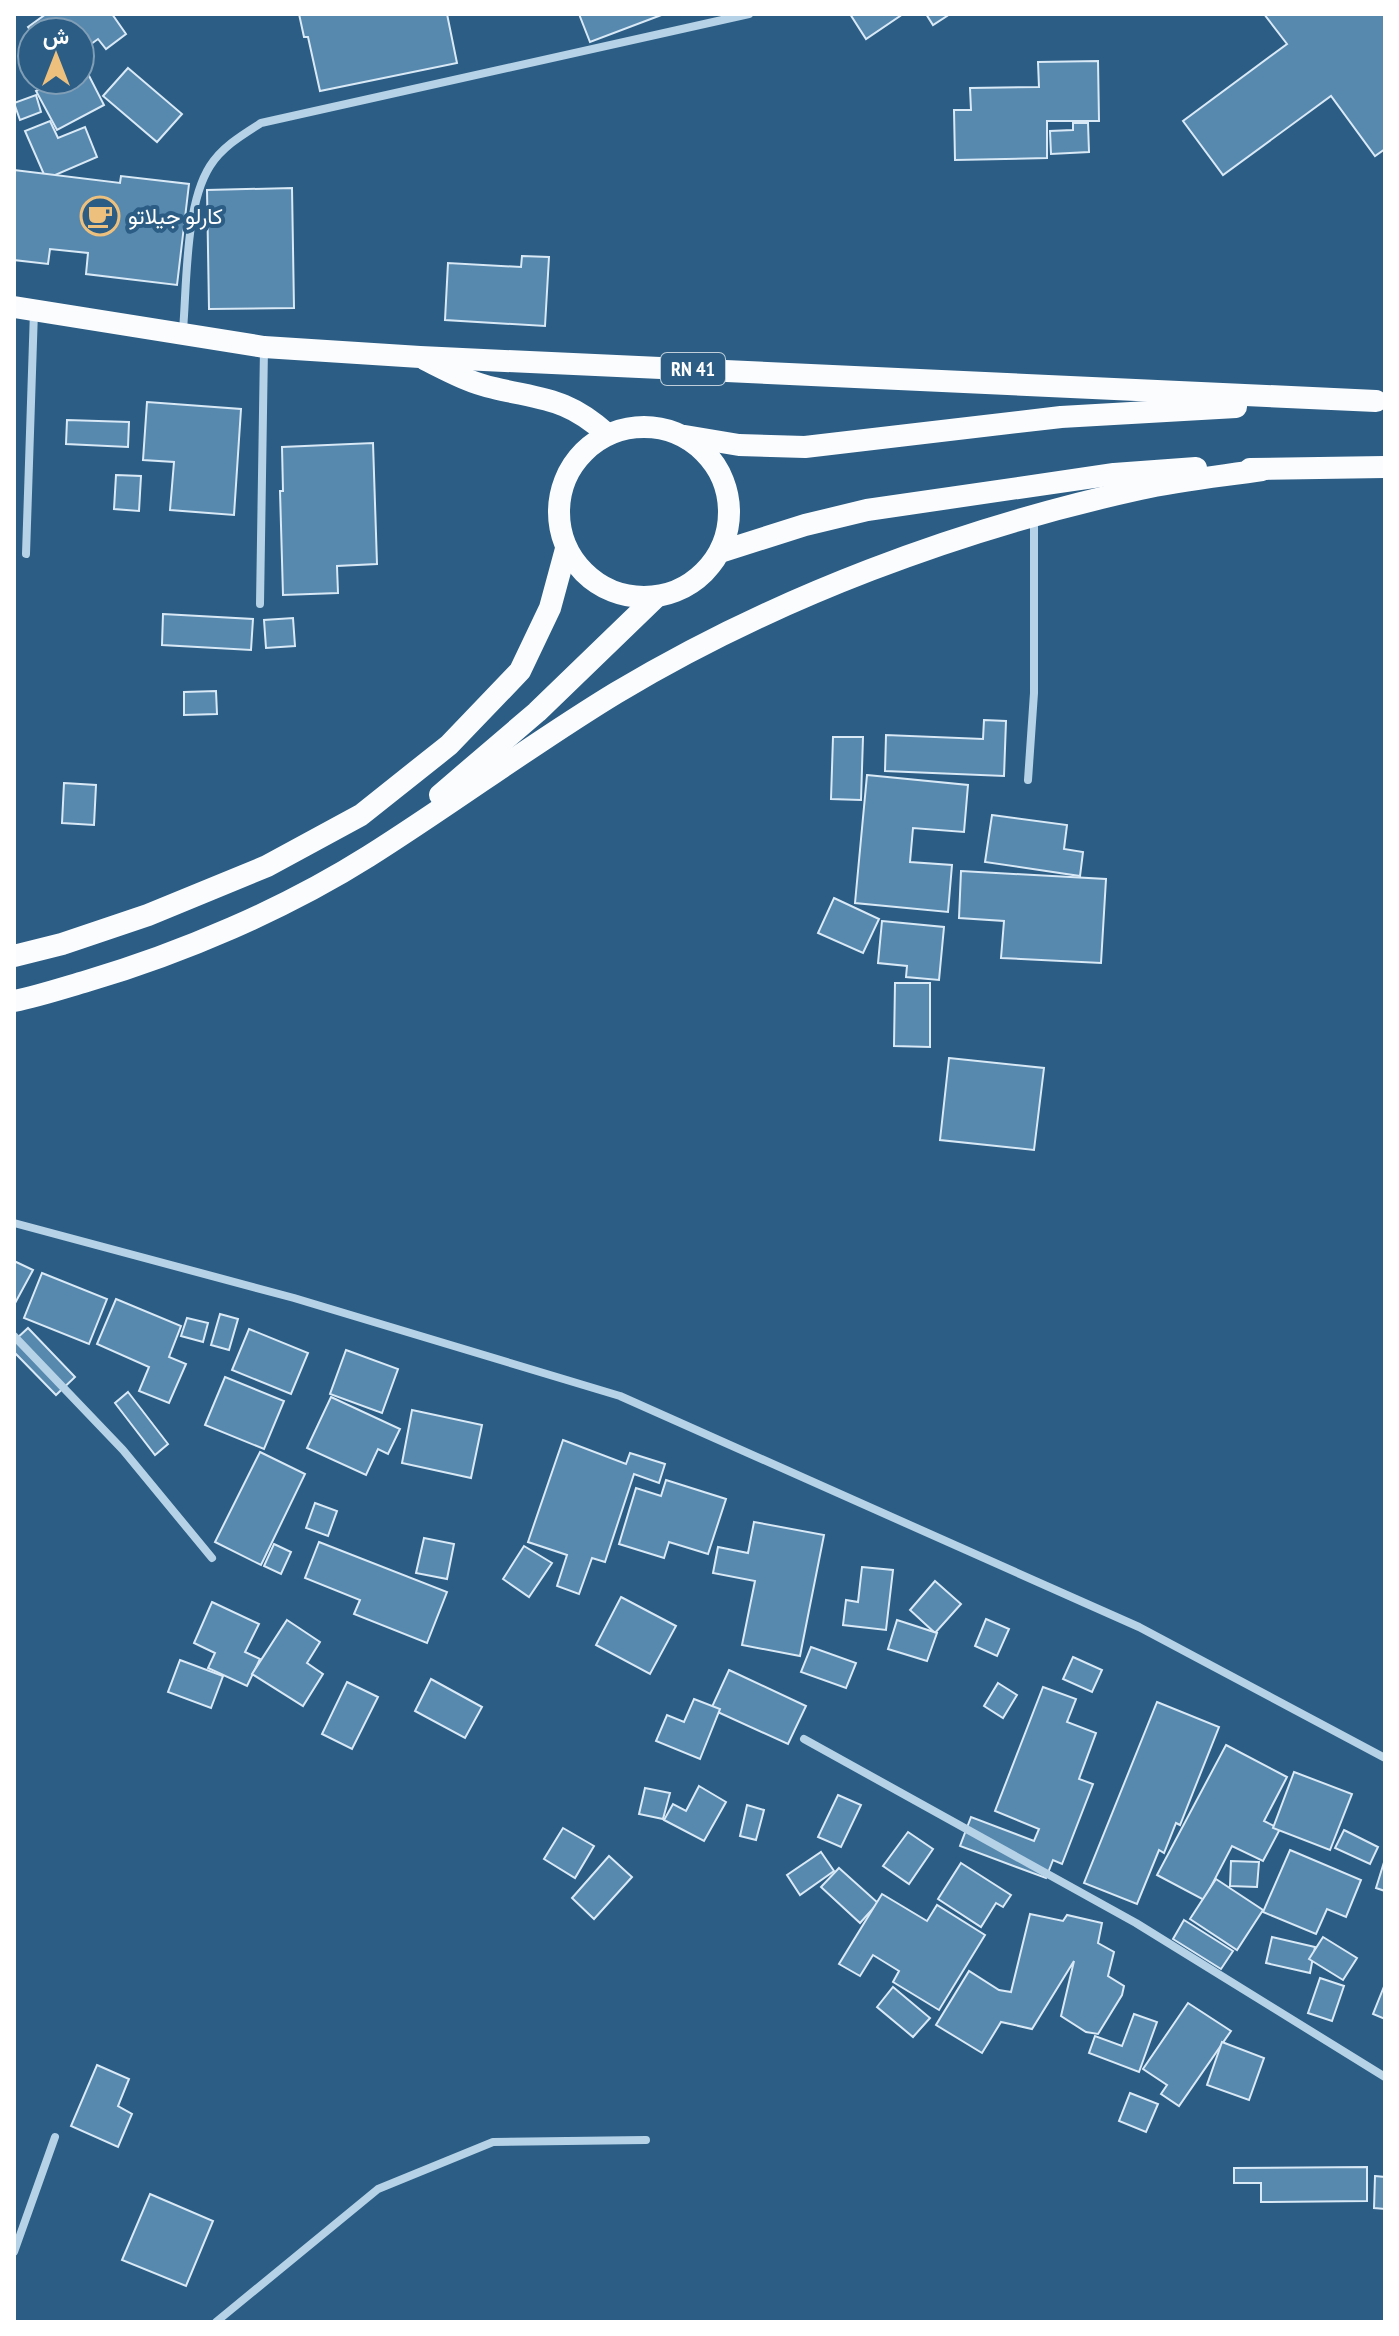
<svg xmlns="http://www.w3.org/2000/svg" width="1399" height="2336" viewBox="0 0 1399 2336" font-family="'PT Sans Narrow',Vazirmatn,sans-serif">
<style>
.building{fill:#5788ae;stroke:#d9e9f6;stroke-width:2}
.lines{fill:none;stroke-linecap:round;stroke-linejoin:round}
.minor{stroke:#b6d2e7;stroke-width:8}
.trunk{stroke:#fbfcfe;stroke-width:22}
.labels{text-anchor:middle;dominant-baseline:central;stroke-width:8;stroke-linejoin:round;paint-order:stroke}
.shield{fill:#2b5d85;stroke:#bfceda;stroke-width:2}
.shield-label{font-size:20px;font-weight:bold;fill:#fff}
.poi-label{font-size:22px;fill:#fff;stroke:#2b5d85;text-anchor:start}
</style>
<rect width="100%" height="100%" fill="#2b5d85"/>
<g class="building">
<polygon points="46,14 112,14 126,34 106,49 98,39 80,52 80,32 32,33 28,27"/>
<polygon points="299,14 447,14 457,63 320,91 308,37 304,37"/>
<polygon points="579,14 664,14 590,42"/>
<polygon points="850,14 903,14 866,39"/>
<polygon points="926,14 950,14 933,25"/>
<polygon points="1264,14 1385,14 1385,149 1375,156 1331,96 1223,175 1183,121 1287,44"/>
<polygon points="1098,61 1099,121 1047,121 1047,158 955,160 954,110 971,110 970,88 1039,87 1038,62"/>
<polygon points="84,66 104,105 57,130 36,91 56,80 80,80 80,67"/>
<polygon points="128,68 182,114 157,142 103,96"/>
<polygon points="36,95 41,112 20,120 14,103"/>
<polygon points="50,121 58,138 85,127 97,157 46,179 25,131"/>
<polygon points="1073,123 1088,123 1089,152 1051,154 1050,131 1073,130"/>
<polygon points="14,170 120,183 121,176 189,184 177,285 86,274 88,253 50,249 48,264 14,260"/>
<polygon points="292,188 294,308 209,309 207,190"/>
<polygon points="522,256 549,257 545,326 445,320 448,263 521,267"/>
<polygon points="147,402 241,409 234,515 170,510 174,462 143,460"/>
<polygon points="67,420 129,422 128,447 66,444"/>
<polygon points="373,443 377,564 337,566 338,593 283,595 280,491 283,491 282,447"/>
<polygon points="116,475 141,476 139,511 114,509"/>
<polygon points="163,614 253,619 251,650 162,645"/>
<polygon points="293,618 295,646 266,648 264,620"/>
<polygon points="216,691 217,714 184,715 184,692"/>
<polygon points="984,720 1006,721 1004,776 885,771 886,735 983,739"/>
<polygon points="833,737 863,737 861,800 831,799"/>
<polygon points="867,775 968,785 964,832 913,828 910,862 952,865 948,912 855,903"/>
<polygon points="64,783 96,785 94,825 62,823"/>
<polygon points="992,815 1067,825 1064,849 1083,852 1080,876 985,862"/>
<polygon points="961,871 1106,879 1101,963 1001,958 1004,921 959,918"/>
<polygon points="834,898 879,919 863,953 818,933"/>
<polygon points="882,921 944,927 939,980 906,977 907,966 878,963"/>
<polygon points="895,983 930,983 930,1047 894,1046"/>
<polygon points="949,1058 1044,1068 1034,1150 940,1140"/>
<polygon points="14,1261 33,1270 14,1305"/>
<polygon points="42,1273 107,1299 89,1344 24,1318"/>
<polygon points="116,1299 181,1326 169,1357 186,1364 169,1403 139,1391 149,1367 97,1344"/>
<polygon points="220,1314 238,1319 229,1350 211,1345"/>
<polygon points="187,1318 208,1323 203,1342 181,1336"/>
<polygon points="28,1328 75,1377 56,1395 14,1352 14,1341"/>
<polygon points="249,1329 308,1353 291,1394 232,1370"/>
<polygon points="346,1350 398,1369 382,1413 330,1394"/>
<polygon points="225,1377 284,1401 264,1449 205,1425"/>
<polygon points="128,1392 168,1444 155,1455 115,1403"/>
<polygon points="331,1397 400,1429 388,1454 378,1449 366,1475 307,1448"/>
<polygon points="412,1410 482,1425 471,1478 402,1463"/>
<polygon points="563,1440 626,1464 630,1453 665,1464 659,1483 634,1474 605,1562 592,1558 579,1594 557,1586 567,1555 528,1542"/>
<polygon points="260,1452 305,1474 261,1565 215,1542"/>
<polygon points="666,1480 726,1499 708,1554 669,1542 664,1558 619,1544 636,1488 661,1496"/>
<polygon points="315,1503 337,1511 328,1536 306,1528"/>
<polygon points="754,1522 824,1535 800,1656 742,1645 755,1581 713,1573 718,1547 748,1553"/>
<polygon points="424,1538 454,1544 447,1579 416,1573"/>
<polygon points="319,1542 447,1592 427,1643 354,1614 360,1600 305,1578"/>
<polygon points="274,1544 291,1552 281,1574 264,1566"/>
<polygon points="524,1546 552,1563 529,1597 503,1579"/>
<polygon points="862,1567 893,1570 886,1630 843,1625 846,1600 858,1602"/>
<polygon points="935,1581 961,1604 935,1633 910,1610"/>
<polygon points="621,1597 676,1626 650,1674 596,1645"/>
<polygon points="212,1602 259,1624 245,1652 260,1659 247,1686 208,1668 215,1653 194,1643"/>
<polygon points="986,1619 1009,1629 997,1656 975,1646"/>
<polygon points="287,1620 320,1642 307,1663 323,1674 303,1706 252,1674"/>
<polygon points="897,1620 937,1633 927,1661 888,1649"/>
<polygon points="811,1647 856,1663 846,1688 801,1672"/>
<polygon points="1073,1657 1102,1670 1092,1692 1063,1679"/>
<polygon points="180,1660 223,1676 211,1708 168,1692"/>
<polygon points="729,1670 806,1706 788,1744 711,1709"/>
<polygon points="431,1679 482,1707 465,1738 415,1711"/>
<polygon points="347,1682 378,1697 352,1749 322,1734"/>
<polygon points="998,1683 1017,1695 1003,1718 984,1706"/>
<polygon points="1043,1687 1076,1699 1067,1722 1096,1733 1079,1779 1093,1784 1062,1864 1053,1860 1046,1878 960,1846 971,1817 1034,1841 1039,1829 995,1811"/>
<polygon points="694,1699 720,1709 700,1759 656,1741 667,1715 684,1722"/>
<polygon points="1157,1702 1219,1727 1180,1825 1176,1823 1164,1853 1159,1850 1137,1904 1084,1883"/>
<polygon points="1226,1745 1287,1777 1264,1821 1280,1829 1263,1861 1232,1846 1204,1900 1157,1875"/>
<polygon points="1294,1772 1352,1794 1330,1850 1273,1828"/>
<polygon points="699,1786 726,1802 704,1841 664,1820 673,1804 686,1811"/>
<polygon points="645,1788 670,1793 663,1819 639,1814"/>
<polygon points="838,1795 861,1805 841,1847 818,1837"/>
<polygon points="747,1805 764,1810 756,1840 740,1836"/>
<polygon points="563,1828 594,1846 575,1878 544,1859"/>
<polygon points="1344,1830 1378,1847 1370,1864 1335,1848"/>
<polygon points="908,1832 933,1849 909,1884 883,1866"/>
<polygon points="1290,1850 1361,1880 1346,1917 1327,1909 1316,1934 1263,1912"/>
<polygon points="821,1852 834,1871 800,1895 787,1875"/>
<polygon points="609,1856 632,1877 594,1919 572,1898"/>
<polygon points="1385,1859 1385,1891 1376,1888"/>
<polygon points="1231,1861 1259,1862 1257,1887 1230,1886"/>
<polygon points="961,1863 1011,1895 1003,1907 996,1903 981,1927 938,1899"/>
<polygon points="839,1868 878,1903 860,1923 821,1887"/>
<polygon points="1216,1879 1263,1910 1237,1950 1190,1919"/>
<polygon points="882,1894 927,1921 937,1905 985,1935 939,2010 893,1982 899,1971 873,1955 860,1976 839,1964"/>
<polygon points="1030,1914 1063,1921 1067,1915 1102,1923 1098,1943 1114,1952 1108,1976 1124,1986 1122,1995 1098,2034 1086,2032 1061,2016 1074,1961 1032,2029 1001,2022 982,2053 936,2025 969,1971 999,1990 1011,1992"/>
<polygon points="1184,1920 1233,1951 1221,1969 1173,1939"/>
<polygon points="1272,1937 1315,1947 1310,1973 1266,1963"/>
<polygon points="1323,1937 1357,1958 1343,1980 1309,1959"/>
<polygon points="1320,1978 1344,1986 1332,2021 1308,2013"/>
<polygon points="1385,1984 1385,2019 1373,2014"/>
<polygon points="893,1987 930,2018 913,2037 877,2007"/>
<polygon points="1188,2003 1231,2031 1179,2106 1161,2094 1167,2085 1143,2069"/>
<polygon points="1134,2014 1157,2022 1139,2072 1089,2053 1095,2036 1122,2046"/>
<polygon points="1222,2042 1264,2058 1249,2100 1207,2085"/>
<polygon points="97,2065 129,2079 118,2106 132,2114 118,2147 71,2126"/>
<polygon points="1130,2093 1158,2104 1146,2132 1119,2121"/>
<polygon points="1367,2167 1367,2201 1261,2202 1261,2183 1234,2183 1234,2168"/>
<polygon points="1375,2176 1385,2177 1385,2209 1374,2208"/>
<polygon points="150,2194 213,2221 186,2286 122,2260"/>
</g>
<g class="lines">
<g class="minor">
<path d="M183,330C187,284 185,205 210,166C222,147 242,135 261,123L749,14"/>
<polyline points="26,554 34,311"/>
<polyline points="260,604 264,348"/>
<polyline points="1028,780 1034,693 1034,517"/>
<polyline points="14,1223 294,1298 620,1396 1139,1627 1385,1758"/>
<polyline points="14,1336 123,1450 212,1558"/>
<polyline points="804,1739 1136,1923 1385,2077"/>
<polyline points="14,2252 55,2137"/>
<polyline points="216,2322 378,2189 493,2142 646,2140"/>
</g>
<g class="trunk">
<polyline points="14,307 264,347 420,357 1376,401"/>
<path d="M426,360C448,371 470,383 494,388C544,400 567,398 607,434"/>
<circle cx="644" cy="512" r="85"/>
<polyline points="685,436 739,445 805,447 1061,417 1236,407"/>
<polyline points="1250,469 1385,467"/>
<polyline points="720,552 805,525 867,510 1114,474 1196,468"/>
<polyline points="440,795 537,712 656,597"/>
<polyline points="14,956 62,944 148,915 267,866 361,815 449,745 520,671 550,608 566,549"/>
<path d="M14,1001C39,996 63,988 87,981C182,953 285,909 369,856C453,803 532,744 616,693C776,597 959,529 1140,489C1180,480 1222,476 1262,470"/>
</g>
</g>
<defs>
<symbol id="cafe-ring" viewBox="-11 -11 22 22"><circle r="9.5" fill="#2b5d85" stroke="#edc07e" stroke-width="1.5"/><path d="M-5.5-4.5H6V0H3Q3 3.5 0 3.5H-2.5Q-5.5 3.5-5.5 0ZM3-3.2v2h1.7v-2ZM-6 4.5H4V6H-6Z" fill="#edc07e"/></symbol>
</defs>
<g fill-rule="evenodd">
<use href="#cafe-ring" x="78" y="194" width="44" height="44"/>
</g>
<g class="labels">
<rect class="shield" x="661" y="353" width="64" height="32" rx="6"/>
<g class="shield-label">
<text x="693" y="369">RN 41</text>
</g>
<g class="poi-label">
<text x="128" y="216">كارلو جيلاتو</text>
</g>
</g>
<rect width="1399" height="2336" fill="none" stroke="#ffffff" stroke-width="32"/>
<g transform="translate(56 56)"><circle r="38" fill="#2b5d85" stroke="#809eb6" stroke-width="2"/>
<path d="M0-6L14 30L0 20L-14 30Z" fill="#edc07e"/>
<text y="-12" font-size="22" font-weight="bold" text-anchor="middle" fill="#ffffff">ش</text>
</g>
</svg>
